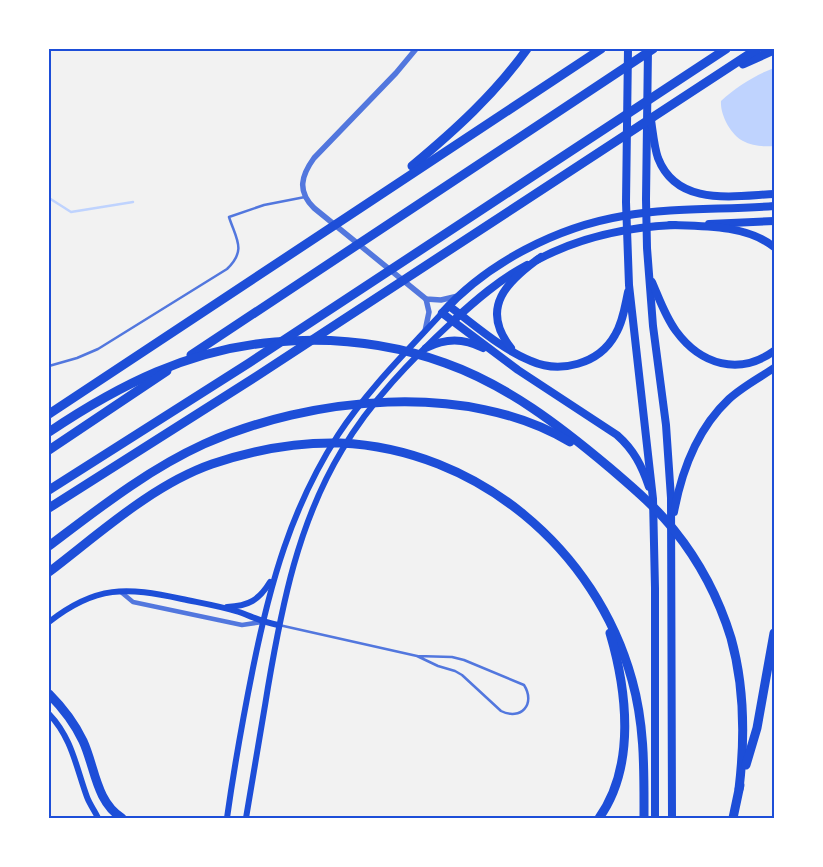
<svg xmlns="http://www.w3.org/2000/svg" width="823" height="867" viewBox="0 0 823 867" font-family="'Exo 2',sans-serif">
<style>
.water{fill:#bfd3fe}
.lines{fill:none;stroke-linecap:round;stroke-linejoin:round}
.stream{stroke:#bfd3fe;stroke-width:2.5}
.service{stroke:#5277de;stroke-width:2.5}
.minor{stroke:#5277de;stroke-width:4.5}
.tertiary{stroke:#5277de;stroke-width:5.5}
.secondary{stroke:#1d4ed8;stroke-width:6}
.primary{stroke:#1d4ed8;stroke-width:8}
.trunk{stroke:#1d4ed8;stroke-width:8}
.motorway{stroke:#1d4ed8;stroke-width:9}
.neatline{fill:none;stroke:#1d4ed8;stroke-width:2}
</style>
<rect width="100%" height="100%" fill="#f2f2f2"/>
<path class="water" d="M774,68V146C764,147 752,146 743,141C731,135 720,115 721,101C736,87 755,75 774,68Z"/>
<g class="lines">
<polyline class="stream" points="49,198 71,212 133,202"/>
<g class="service">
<path d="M49,366L77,358L98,349L227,269C247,250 236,239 229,217L264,205L305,197"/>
<path d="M279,625L417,656L452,657L464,660L524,685C536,704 521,721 501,711L462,675L455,671L438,666L417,656"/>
</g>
<polyline class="minor" points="121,592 133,602 242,625 262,622"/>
<g class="tertiary">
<path d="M416,49L396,73L314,158C301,176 297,191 314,208L426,299L441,300L458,296"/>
<polyline points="425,331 429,312 426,299"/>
</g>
<g class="secondary">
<path d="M227,607C249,606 259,600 270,582"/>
<path d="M49,622C96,585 126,587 182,599C201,603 220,606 239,612C253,617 262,622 278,625"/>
<path d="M49,714C72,738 76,767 87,797C90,805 95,811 98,818"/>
<path d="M227,818C234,768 243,718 253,668C270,584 291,508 338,435C366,392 407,351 442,313"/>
<path d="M246,818C253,775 261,731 268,687C282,605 298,523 342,450C370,402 412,359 453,321"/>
</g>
<g class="primary">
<polyline points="709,224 774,221"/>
<path d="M537,260C580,237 626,227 675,225"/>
<path d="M442,313C487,263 557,227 623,216C672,207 724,210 774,206"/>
<path d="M453,321C476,300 499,280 527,265"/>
</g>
<g class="trunk">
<polyline points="628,49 626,202 629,285 653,499 655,588 655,818"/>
<polyline points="648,49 646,199 647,248 653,326 666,425 671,498 672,818"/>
<path d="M651,120C653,133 654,146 658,158C677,207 733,196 774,194"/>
<path d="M670,225C703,226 747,225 774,247"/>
<path d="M652,282C659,298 665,316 676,331C701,365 739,376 774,351"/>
<path d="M449,306C475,325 501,349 531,361C560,374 599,364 615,335C623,322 625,306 628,292"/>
<path d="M442,313L518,370L617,435C634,450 642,466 649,487"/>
<path d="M426,348C446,338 463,338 483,348"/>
<path d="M511,348C479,308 507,281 541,257"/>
<path d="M674,512C682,469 697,429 729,399C742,387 759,378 774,368"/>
</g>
<g class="motorway">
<polyline points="743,64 774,50"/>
<path d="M412,166C454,131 495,94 527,49"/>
<polyline points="191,355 653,49"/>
<polyline points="49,414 601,49"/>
<path d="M49,432C119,385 190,349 275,342C332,337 390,343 445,363C507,385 560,426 610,468C632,487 655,506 674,530C699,561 719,599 731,638C745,688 745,739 739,789"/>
<polyline points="49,450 167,371"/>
<polyline points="49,490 249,363 726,49"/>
<polyline points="49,508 257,376 757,49"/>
<path d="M49,546C98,509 147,470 204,444C309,397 467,380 570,442"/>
<path d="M49,572C99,534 152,485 212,464C253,450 297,442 340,443C477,449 596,549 632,680C645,726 644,771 644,818"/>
<path d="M49,694C63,708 74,722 83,741C95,767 96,802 122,818"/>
<polyline points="746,765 757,728 774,633"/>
<path d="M599,818C636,766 627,691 610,633"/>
<polyline points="733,818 740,785"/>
</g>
</g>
<rect width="823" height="867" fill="none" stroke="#ffffff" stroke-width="100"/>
<rect x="50" y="50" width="723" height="767" class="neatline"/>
</svg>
